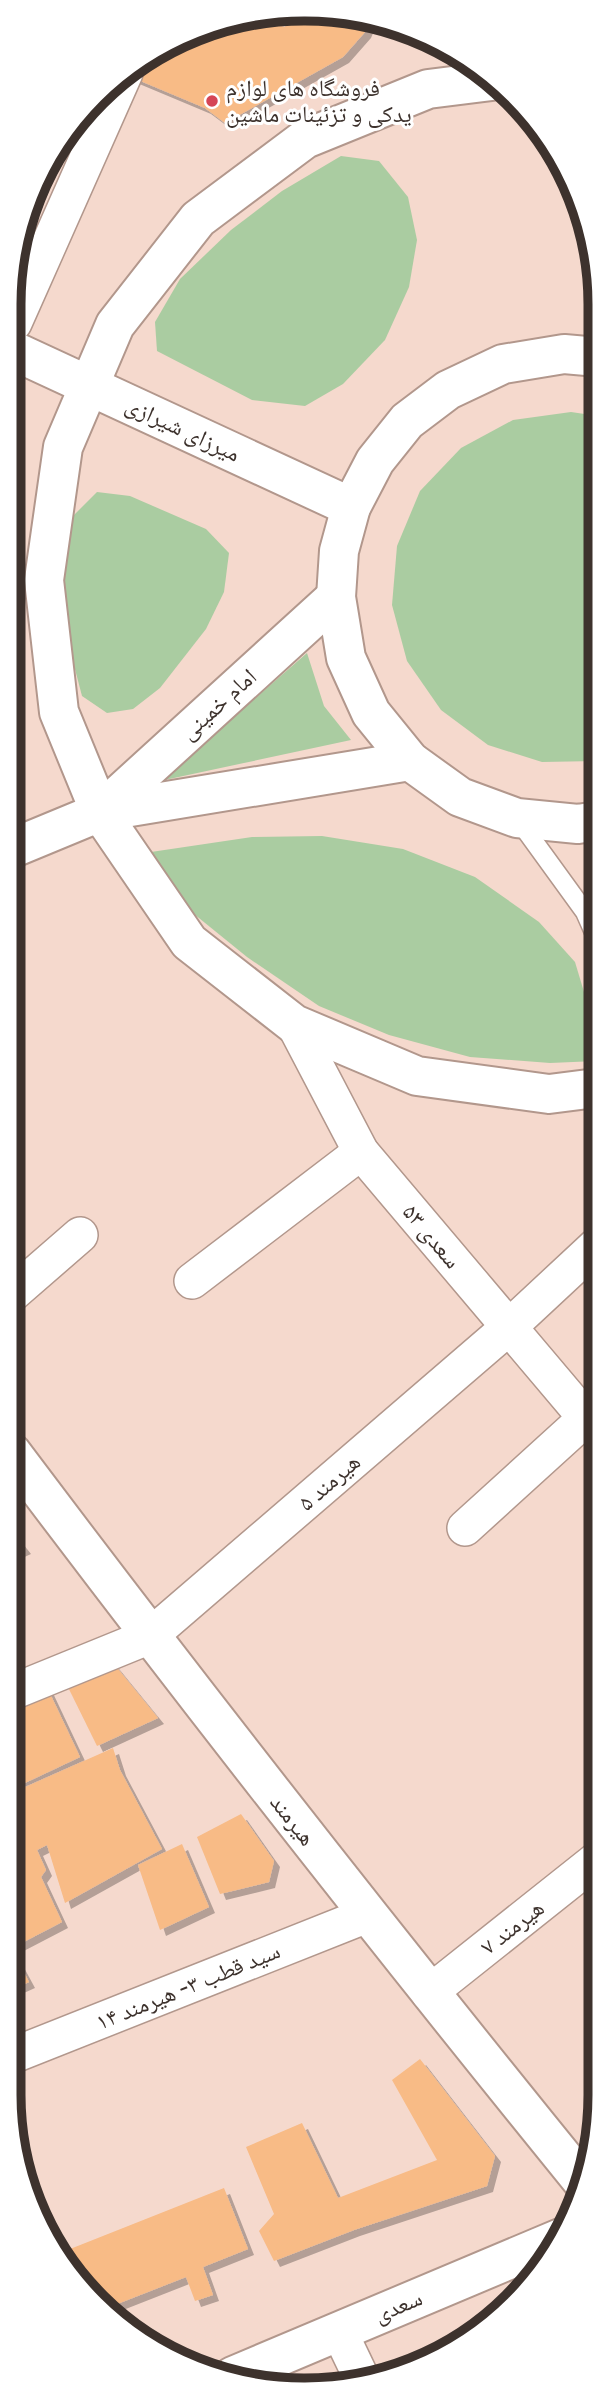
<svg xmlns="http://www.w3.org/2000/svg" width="609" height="2399" viewBox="0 0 609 2399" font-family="Cabin,'Noto Naskh Arabic',sans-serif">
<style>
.green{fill:#aacca1}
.building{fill:#f8bb86;filter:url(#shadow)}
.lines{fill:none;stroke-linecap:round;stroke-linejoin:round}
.service-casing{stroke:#b2978c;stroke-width:21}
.minor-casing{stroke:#b2978c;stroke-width:38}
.secondary-casing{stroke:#b2978c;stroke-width:42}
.service{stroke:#fff;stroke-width:18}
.minor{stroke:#fff;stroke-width:35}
.secondary{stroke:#fff;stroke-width:38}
.poi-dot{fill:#d54556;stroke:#fff;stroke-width:2.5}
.labels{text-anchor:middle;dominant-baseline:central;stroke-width:6;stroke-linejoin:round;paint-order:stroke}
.poi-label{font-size:23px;fill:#3d322d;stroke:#fff;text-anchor:start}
.street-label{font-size:23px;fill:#3d322d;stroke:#fff}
.rim{fill:none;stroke:#3d322d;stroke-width:9}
</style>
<defs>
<filter id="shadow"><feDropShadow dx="6" dy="6" stdDeviation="0" flood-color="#0004"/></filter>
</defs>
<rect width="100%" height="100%" fill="#f5d9cd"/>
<g class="green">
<polygon points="341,156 379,161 408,197 417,240 409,287 385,340 343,384 305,406 252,400 157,351 155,322 180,279 231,230 282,191"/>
<polygon points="571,412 598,416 597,761 542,762 488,745 441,710 407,661 392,605 397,546 420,491 461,448 513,420"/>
<polygon points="97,492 130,496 206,529 229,553 224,592 206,629 160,688 133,709 107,713 82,696 70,650 64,576 72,517"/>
<polygon points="307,653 324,706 351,740 160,781"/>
<polygon points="322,836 403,849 475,877 539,922 575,962 596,1032 596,1061 550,1063 470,1057 389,1035 319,1006 247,957 194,914 151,852 252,837"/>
</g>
<g class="building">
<polygon points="276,14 272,23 285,27 291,14 362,14 371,18 365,32 343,57 225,123 205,108 131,77 134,65 140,59 246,15"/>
<polygon points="10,1529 25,1548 10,1555"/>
<polygon points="109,1658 158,1718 97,1746 63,1677"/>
<polygon points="45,1683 80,1757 10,1790 10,1698"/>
<polygon points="113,1748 120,1770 162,1849 65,1903 47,1845 37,1850 46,1870 41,1877 62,1922 14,1947 9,1937 10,1839 22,1833 18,1834 16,1830 17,1834 10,1838 10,1795 16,1807 17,1828 20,1811 14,1792"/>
<polygon points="241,1814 274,1861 269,1882 220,1894 197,1837"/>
<polygon points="182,1844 209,1907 160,1930 138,1865"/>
<polygon points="9,1945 29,1982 9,1991"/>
<polygon points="420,2059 495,2156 487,2186 354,2230 274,2261 259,2231 274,2214 246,2147 302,2123 338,2198 437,2160 392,2080"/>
<polygon points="224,2188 248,2249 203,2267 213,2295 195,2301 186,2277 107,2308 82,2290 60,2253"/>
</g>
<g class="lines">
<defs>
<polyline id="service" points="519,821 585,912 597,939"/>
<g id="minor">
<polyline points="14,323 125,73"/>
<polyline points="294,1024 361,1152 596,1430"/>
<polyline points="192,1281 361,1152"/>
<polyline points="11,1295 80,1235"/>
<polyline points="465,1528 586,1418"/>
<polyline points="10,1693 150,1636 509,1327 596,1246"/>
<polyline points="429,1993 595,1861"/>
<polyline points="9,2057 367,1915"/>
<polyline points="339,2331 362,2379"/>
</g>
<g id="secondary">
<polyline points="492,81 428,89 305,139 198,219 115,325 63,447 44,580 59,712 100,812 189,942 294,1024 417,1076 549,1094 596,1088"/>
<polyline points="14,351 351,507"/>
<polyline points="100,812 336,597"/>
<polyline points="597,821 578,824 517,818 460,797 410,761 371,713 346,658 336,597 339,551 351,507 375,461 407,421 448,390 503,364 564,354 598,357"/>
<polyline points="13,848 100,812 410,761"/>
<path d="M11,1452C197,1699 388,1942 583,2182"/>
<polyline points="233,2376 563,2237"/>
</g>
</defs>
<use href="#service" class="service-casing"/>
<use href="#minor" class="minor-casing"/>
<use href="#secondary" class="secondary-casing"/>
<use href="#service" class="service"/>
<use href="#minor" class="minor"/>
<use href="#secondary" class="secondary"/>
</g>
<circle class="poi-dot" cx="212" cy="101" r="7"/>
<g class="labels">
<g class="poi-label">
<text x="226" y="88">فروشگاه های لوازم<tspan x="226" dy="26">یدکی و تزئینات ماشین</tspan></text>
</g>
<g class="street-label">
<text transform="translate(183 429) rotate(25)">میرزای شیرازی</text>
<text transform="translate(218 704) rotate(-42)">امام خمینی</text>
<text transform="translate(432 1236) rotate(50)">سعدی ۵۳</text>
<text transform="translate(329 1482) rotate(-41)">هیرمند ۵</text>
<text transform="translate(293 1820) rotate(52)">هیرمند</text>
<text transform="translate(512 1927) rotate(-38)">هیرمند ۷</text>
<text transform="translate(188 1986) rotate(-22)">سید قطب ۳- هیرمند ۱۴</text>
<text transform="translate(398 2306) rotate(-23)">سعدی</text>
</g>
</g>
<path d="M0 0H609V2399H0ZM304 21H305A283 283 0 0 1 588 304V2095A283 283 0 0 1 305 2378H304A283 283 0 0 1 21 2095V304A283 283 0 0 1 304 21Z" fill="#fff" fill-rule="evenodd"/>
<path class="rim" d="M304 21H305A283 283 0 0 1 588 304V2095A283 283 0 0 1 305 2378H304A283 283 0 0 1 21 2095V304A283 283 0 0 1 304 21Z"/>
</svg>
